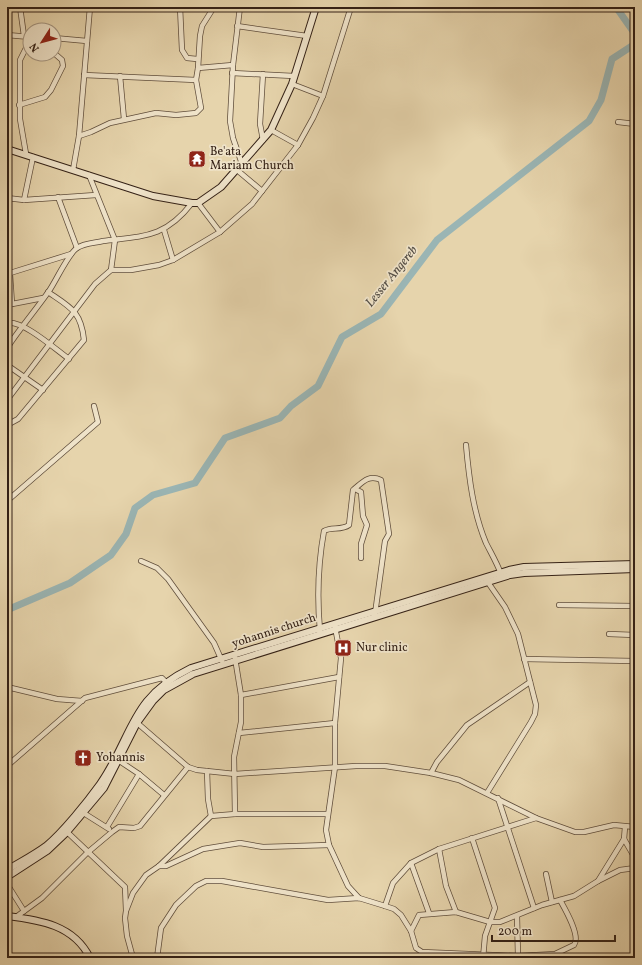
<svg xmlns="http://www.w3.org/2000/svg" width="642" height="965" viewBox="0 0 642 965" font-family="Vollkorn,serif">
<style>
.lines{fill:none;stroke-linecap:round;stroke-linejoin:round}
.river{stroke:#9ab5b4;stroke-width:7}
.street-casing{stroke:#604e3c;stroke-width:6}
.secondary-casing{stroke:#342116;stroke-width:8}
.street{stroke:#efe3c9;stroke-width:4.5}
.secondary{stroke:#efe3c9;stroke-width:6}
.labels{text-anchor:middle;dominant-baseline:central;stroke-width:3.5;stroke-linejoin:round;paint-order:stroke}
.poi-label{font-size:12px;fill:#342116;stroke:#efe3c9;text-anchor:start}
.street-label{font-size:12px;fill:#342116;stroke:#efe3c9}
.water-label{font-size:13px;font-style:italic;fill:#534d45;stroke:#efe3c9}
</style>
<rect width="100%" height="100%" fill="#e6d4ac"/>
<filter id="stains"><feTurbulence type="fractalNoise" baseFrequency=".005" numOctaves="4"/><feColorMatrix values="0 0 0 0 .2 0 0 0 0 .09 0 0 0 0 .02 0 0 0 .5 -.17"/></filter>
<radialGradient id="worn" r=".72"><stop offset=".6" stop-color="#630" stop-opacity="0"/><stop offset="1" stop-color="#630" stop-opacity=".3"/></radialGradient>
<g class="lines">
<g class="river">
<polyline points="616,7 635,34"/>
<polyline points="7,610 70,583 111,555 126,534 135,508 153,495 195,483 225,438 280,418 291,406 318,386 342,337 381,314 437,240 589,121 601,100 612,59 635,44"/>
</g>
<defs>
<g id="street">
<polyline points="20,7 24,36"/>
<polyline points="180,7 182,50 187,58 197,59"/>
<polyline points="240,7 233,65 230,121 233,138 242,164"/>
<polyline points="237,26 307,36"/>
<polyline points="7,35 30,37"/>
<polyline points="54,38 87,41"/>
<polyline points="198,68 233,65"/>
<polyline points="232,73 294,76"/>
<polyline points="263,74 260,124 263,140"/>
<polyline points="84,75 196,80"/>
<polyline points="120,76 124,119"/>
<polyline points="292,84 323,96"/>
<polyline points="19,105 45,97 51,90 63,66 62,60 54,53"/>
<polyline points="618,122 635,124"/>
<polyline points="271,130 298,145"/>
<polyline points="79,136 91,132 110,123 156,113 176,115 196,113 201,108 196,80 198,68 200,36 202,26 214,7"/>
<polyline points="26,154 20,119 20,60 30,40"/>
<polyline points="73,170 79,136 90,7"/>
<polyline points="237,170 262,191"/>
<polyline points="58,197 77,248"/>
<polyline points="7,198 24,200 96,195"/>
<polyline points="24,200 33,157"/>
<polyline points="198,203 220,232"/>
<polyline points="164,230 173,260"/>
<polyline points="7,261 10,274 12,304"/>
<polyline points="111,270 131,270 159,265 173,260 220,232 252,204 298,145 313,118 323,96 351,7"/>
<polyline points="7,274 71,254"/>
<polyline points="7,305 43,298"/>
<path d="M7,323C23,320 55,349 69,359"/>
<path d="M7,348C20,328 35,311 49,291C56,281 68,254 77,248C84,243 95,243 103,241C144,236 165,238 192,203"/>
<polyline points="7,365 43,390"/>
<polyline points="7,400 95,284 111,270 115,240 89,175"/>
<path d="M7,425L18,419L84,340C81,311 70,307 48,292"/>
<path d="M466,445C469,478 473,512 486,543C491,553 497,563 501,574"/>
<polyline points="355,489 361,492 363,516 367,525 361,544 361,558"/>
<polyline points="7,501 98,422 94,406"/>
<polyline points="141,561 157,568 168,579 214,643 222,661"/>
<polyline points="559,605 635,606"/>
<polyline points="335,627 341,658 335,723 335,767 326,830 329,845 348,886 359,898"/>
<path d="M320,631C317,598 318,564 324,531C331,526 341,531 349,525L353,490C362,483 368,474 381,480L389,534L385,541L375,614"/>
<polyline points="609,634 635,635"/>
<polyline points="235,658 241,695 241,722 234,757 235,814"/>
<polyline points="524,659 635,661"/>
<polyline points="7,687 57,699 82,701"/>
<polyline points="241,695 339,677"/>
<polyline points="135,721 188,767 197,770 235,774 356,766 385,766 431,773 459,780 536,818 575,832 584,832 614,825 635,827"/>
<polyline points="239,733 335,723"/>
<polyline points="118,760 139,774"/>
<polyline points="7,766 85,698 162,678 168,684"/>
<polyline points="207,771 208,799 211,816"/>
<polyline points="431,773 437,762 467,725 530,682"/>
<polyline points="487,793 531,722 535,714 536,705 518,634 505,607 487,581"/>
<polyline points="498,798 534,908"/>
<polyline points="82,812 109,829"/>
<polyline points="107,827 139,774 164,795"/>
<polyline points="625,827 624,839 635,858"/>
<polyline points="65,830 125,887 126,910"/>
<polyline points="472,838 495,908 485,936 483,958"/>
<polyline points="439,849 446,886 456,912"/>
<polyline points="411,863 429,913"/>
<polyline points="159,866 166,866 203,849 240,843 263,847 329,845"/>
<polyline points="546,874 552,902"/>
<polyline points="598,881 620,870 635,868"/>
<polyline points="7,884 24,911"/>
<polyline points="385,906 393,883 411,863 439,849 536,818"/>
<polyline points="517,916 518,956"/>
<polyline points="16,917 42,898 87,853 112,832 119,827 134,828 140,826 188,767"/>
<polyline points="411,931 419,915 456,912 490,922 500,922 542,905 574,896 598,881 624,839"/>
<polyline points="133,958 127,936 125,918 126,911 133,893 146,875 159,866 211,816 235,814 327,814"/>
<path d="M157,958L161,928L176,905L196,886L206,881H222L328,900L359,898L385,906L394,909L401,915L411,931L416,948L422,952L518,956L555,954L574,945C581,936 565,909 560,900"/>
</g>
<g id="secondary">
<polyline points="7,149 153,196 192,203 198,203 221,187 271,130 292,84 316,7"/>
<path d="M7,870C20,862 34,855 46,846C63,832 87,802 100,784C134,735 129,698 191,668L509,570L524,567L635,564"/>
<polyline points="7,877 47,851 67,832 104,788 137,723 153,701 164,690 193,674 510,575 524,573 635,569"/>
<path d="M7,916C40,920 74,925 90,958"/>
</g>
</defs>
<use href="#street" class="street-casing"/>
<use href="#secondary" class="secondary-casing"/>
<use href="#street" class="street"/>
<use href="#secondary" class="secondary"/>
</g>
<defs>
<symbol id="temple-square" viewBox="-11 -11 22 22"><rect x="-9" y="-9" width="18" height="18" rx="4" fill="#8f2418" stroke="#efe3c9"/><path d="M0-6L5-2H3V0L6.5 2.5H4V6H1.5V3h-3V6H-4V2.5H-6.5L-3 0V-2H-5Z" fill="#fff"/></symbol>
<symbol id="hospital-square" viewBox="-11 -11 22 22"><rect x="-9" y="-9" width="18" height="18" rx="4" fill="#8f2418" stroke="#efe3c9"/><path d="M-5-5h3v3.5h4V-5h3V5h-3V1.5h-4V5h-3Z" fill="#fff"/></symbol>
<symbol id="church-square" viewBox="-11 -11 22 22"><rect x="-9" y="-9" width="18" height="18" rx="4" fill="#8f2418" stroke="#efe3c9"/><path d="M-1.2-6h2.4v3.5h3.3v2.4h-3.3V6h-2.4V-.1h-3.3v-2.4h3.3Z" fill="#fff"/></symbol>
</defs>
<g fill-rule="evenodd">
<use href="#temple-square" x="187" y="149" width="20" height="20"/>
<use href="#hospital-square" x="333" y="638" width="20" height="20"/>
<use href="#church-square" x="73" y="748" width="20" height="20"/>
</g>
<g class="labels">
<g class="poi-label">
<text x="210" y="152">Be'ata<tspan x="210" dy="14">Mariam Church</tspan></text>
<text x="356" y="648">Nur clinic</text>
<text x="96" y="758">Yohannis</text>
</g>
<g class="street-label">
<text transform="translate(274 631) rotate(-18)">yohannis church</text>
</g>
<g class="water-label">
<text transform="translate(392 277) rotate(-51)">Lesser Angereb</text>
</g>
</g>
<rect width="642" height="965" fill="none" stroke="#e6d4ac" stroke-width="24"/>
<rect x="8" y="8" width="626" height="949" fill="none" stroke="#342116" stroke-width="2"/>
<rect x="12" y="12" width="618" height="941" fill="none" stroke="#342116"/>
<g transform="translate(42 42) rotate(234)"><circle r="19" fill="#efe3c9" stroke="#a49581"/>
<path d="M0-3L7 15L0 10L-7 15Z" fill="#8f2418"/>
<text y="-6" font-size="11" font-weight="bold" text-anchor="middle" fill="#342116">N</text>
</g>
<path d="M492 935v6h123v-6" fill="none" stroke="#342116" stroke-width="2"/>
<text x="498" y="935" font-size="12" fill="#342116" stroke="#efe3c9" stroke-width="3" paint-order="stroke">200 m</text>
<rect width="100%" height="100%" filter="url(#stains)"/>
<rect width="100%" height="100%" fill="url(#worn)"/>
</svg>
